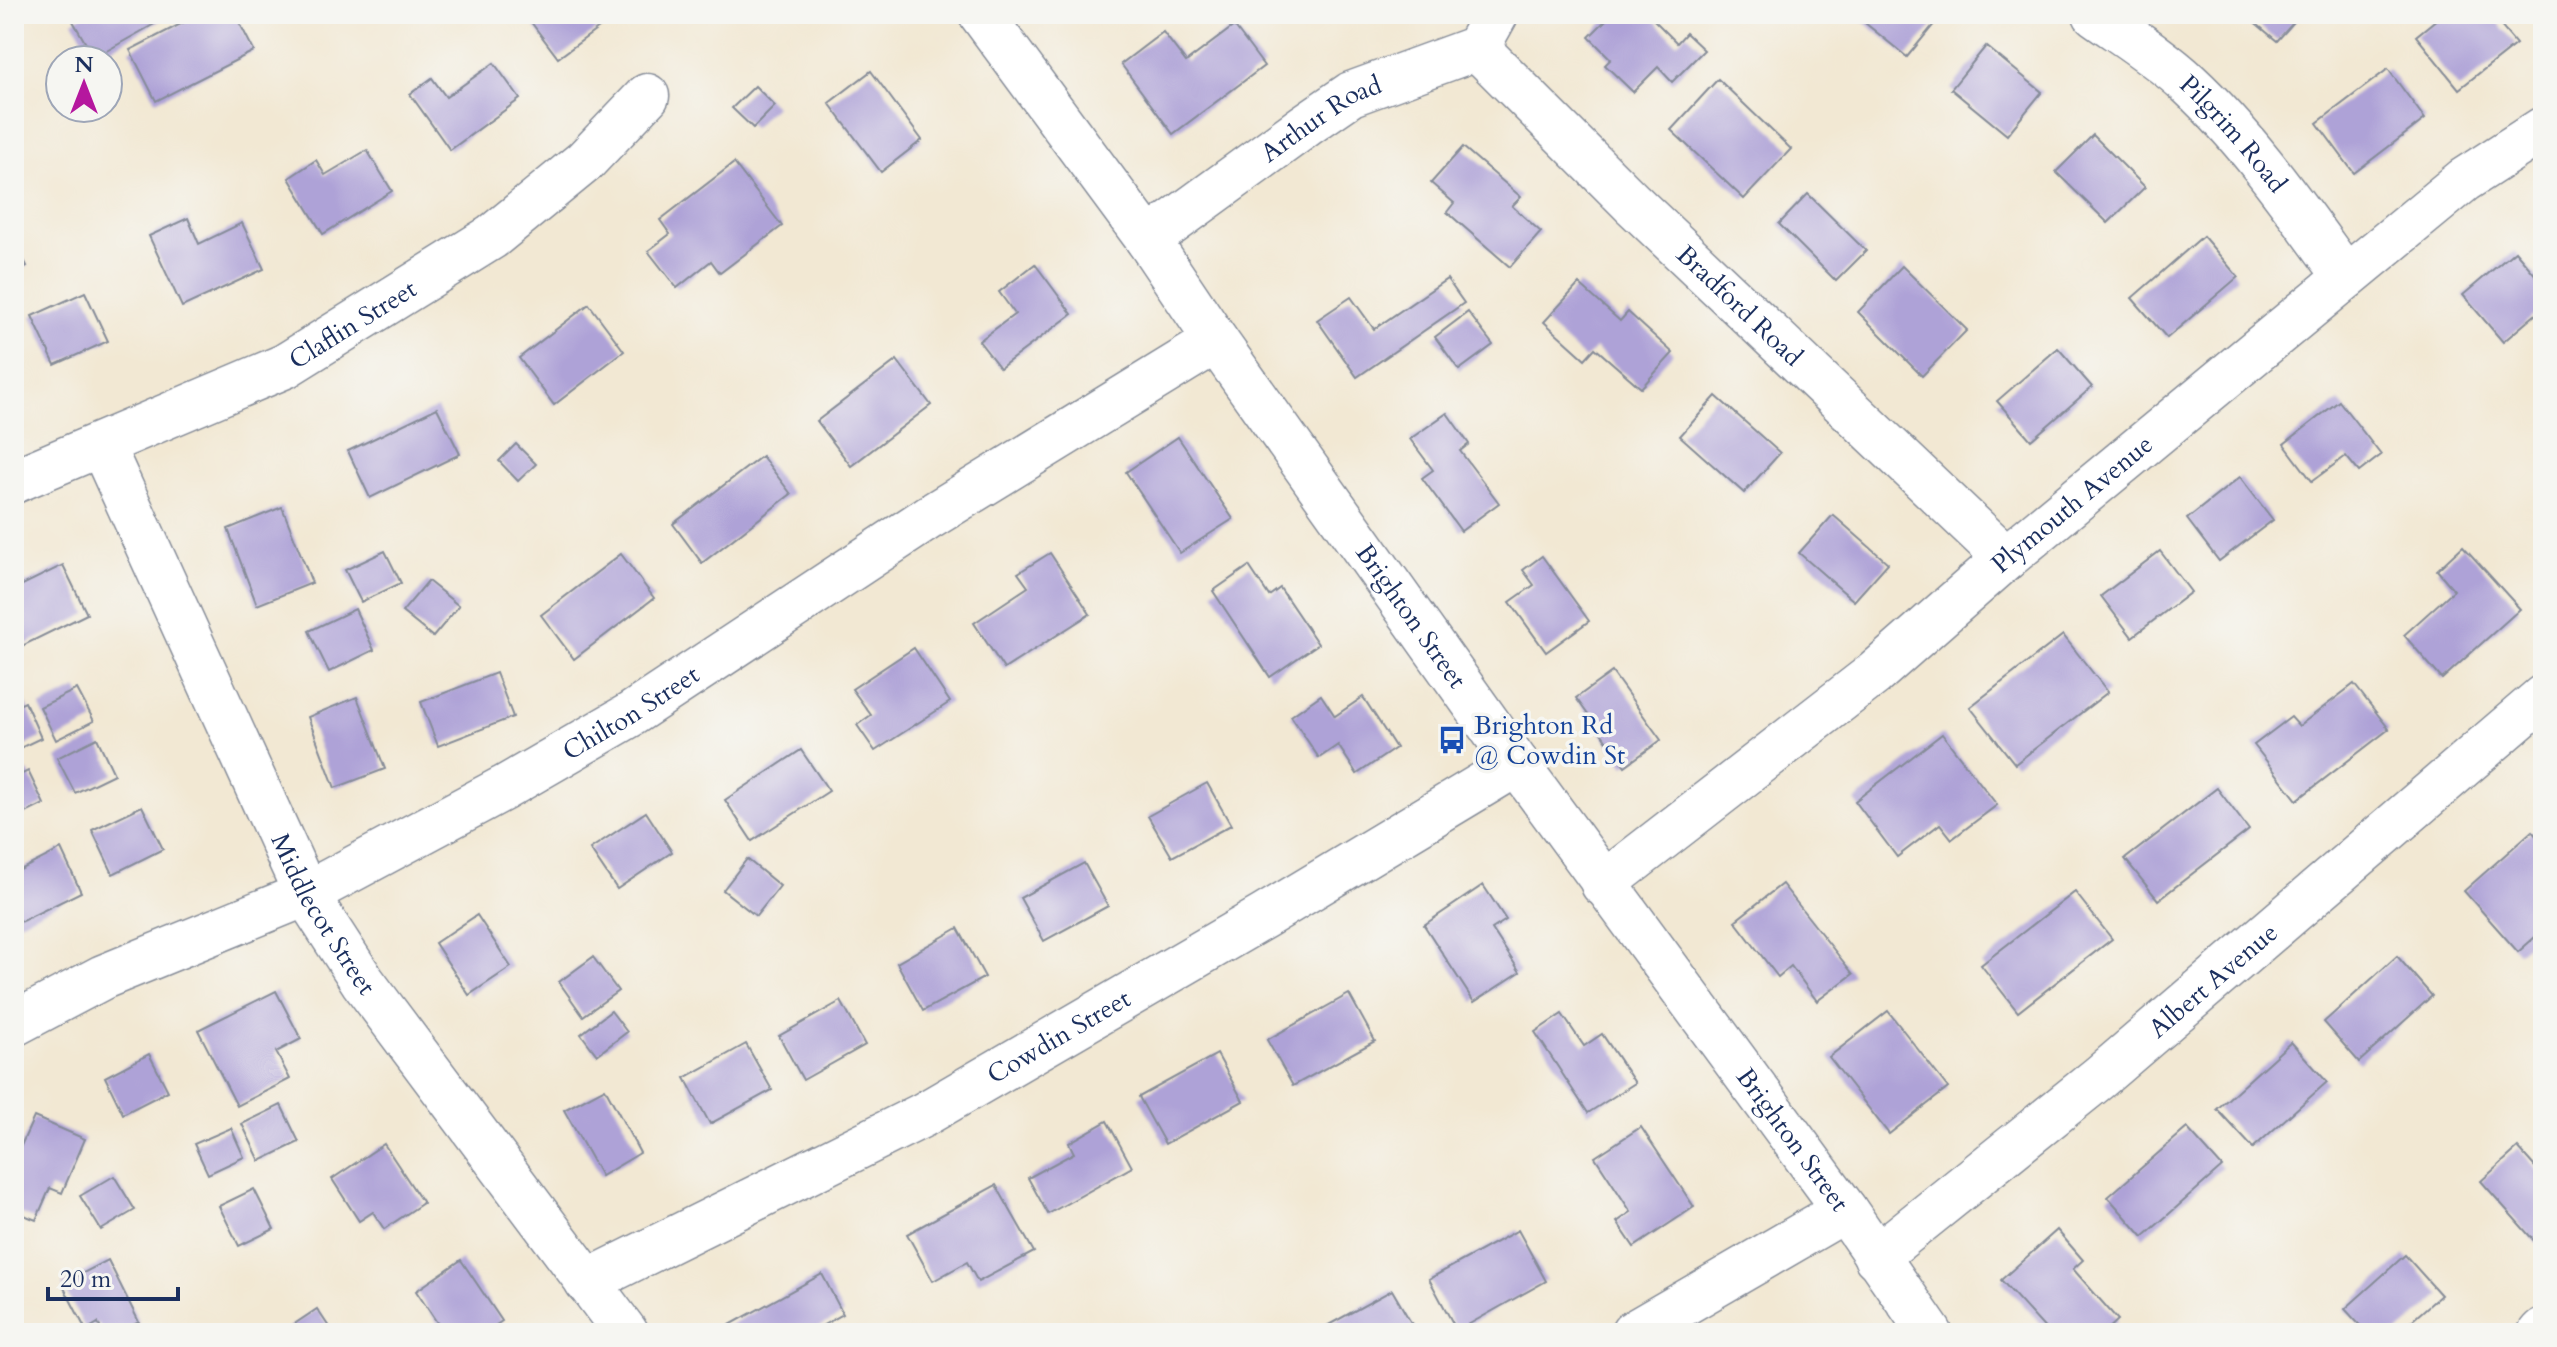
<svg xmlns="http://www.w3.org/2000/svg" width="2557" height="1347" viewBox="0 0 2557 1347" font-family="Cardo,serif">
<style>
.building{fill:#aea2d7}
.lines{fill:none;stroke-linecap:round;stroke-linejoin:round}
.minor-casing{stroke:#868c98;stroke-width:47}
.major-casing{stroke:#868c98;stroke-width:47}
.minor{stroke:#fff;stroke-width:44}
.major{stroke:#fff;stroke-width:44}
.labels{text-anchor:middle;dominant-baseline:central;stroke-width:7;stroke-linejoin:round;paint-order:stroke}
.street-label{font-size:26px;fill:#1b2f5e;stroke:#f6f6f2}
.transit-label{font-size:26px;fill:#164399;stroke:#f6f6f2;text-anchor:start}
</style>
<rect width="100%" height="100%" fill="#f6f6f2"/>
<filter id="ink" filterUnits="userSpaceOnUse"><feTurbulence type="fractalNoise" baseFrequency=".0125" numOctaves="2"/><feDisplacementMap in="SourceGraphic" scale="16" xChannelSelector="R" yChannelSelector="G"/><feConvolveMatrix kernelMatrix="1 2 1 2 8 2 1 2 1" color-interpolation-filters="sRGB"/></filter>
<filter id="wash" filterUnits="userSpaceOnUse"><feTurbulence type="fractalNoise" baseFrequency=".006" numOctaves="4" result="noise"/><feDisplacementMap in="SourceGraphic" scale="32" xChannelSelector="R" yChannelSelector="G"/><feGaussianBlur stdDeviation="1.8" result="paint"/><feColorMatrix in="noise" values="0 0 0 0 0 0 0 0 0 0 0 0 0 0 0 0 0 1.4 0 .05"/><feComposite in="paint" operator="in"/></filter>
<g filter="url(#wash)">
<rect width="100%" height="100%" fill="#f2e8d3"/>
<g id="blocks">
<g class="building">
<polygon points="85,14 172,14 94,58 73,21"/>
<polygon points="200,14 235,14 254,51 156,101 130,50"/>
<polygon points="525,14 618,14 558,58"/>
<polygon points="1612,14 1648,14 1677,43 1686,33 1704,50 1672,82 1658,67 1633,92 1605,65 1611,59 1589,37"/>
<polygon points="1854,14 1936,14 1940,17 1907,57"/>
<polygon points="2245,14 2301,14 2277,41"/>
<polygon points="2443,14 2491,14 2516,44 2459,89 2416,36"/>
<polygon points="1234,26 1264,66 1173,134 1121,64 1163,32 1186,62"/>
<polygon points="1986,46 2042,92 2007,135 1951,89"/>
<polygon points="494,63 520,99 450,150 410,94 432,78 446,97"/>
<polygon points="2388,69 2425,119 2354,173 2317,123"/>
<polygon points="871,71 922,140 881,172 829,103"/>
<polygon points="1718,79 1791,149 1744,199 1671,130"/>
<polygon points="755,86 775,106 753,128 732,108"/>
<polygon points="2093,135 2145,187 2108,223 2056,172"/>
<polygon points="1463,147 1521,197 1512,206 1541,232 1510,267 1447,212 1454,203 1431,183"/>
<polygon points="367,150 392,191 323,234 289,178 316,160 325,175"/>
<polygon points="734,163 782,226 720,273 711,261 677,288 648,251 670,234 660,220"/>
<polygon points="1808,194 1866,251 1836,281 1779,224"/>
<polygon points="188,218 199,244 242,223 264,269 182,307 149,236"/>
<polygon points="2203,236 2238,277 2167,338 2132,298"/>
<polygon points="14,241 27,266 14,273"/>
<polygon points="2515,251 2543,284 2543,308 2503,342 2463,295"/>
<polygon points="1035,264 1072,314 1000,368 979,341 1015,314 999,292"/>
<polygon points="1902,266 1967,330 1922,376 1858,312"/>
<polygon points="1447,279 1464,303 1357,377 1317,320 1351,297 1374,329"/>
<polygon points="1579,284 1620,321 1628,312 1673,353 1641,388 1595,348 1585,359 1544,322"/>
<polygon points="85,292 108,341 55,365 32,316"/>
<polygon points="589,304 624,351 554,405 519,358"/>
<polygon points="1468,312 1493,345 1459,370 1435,337"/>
<polygon points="2058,348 2092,387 2031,440 1997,401"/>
<polygon points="897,360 931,405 851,466 817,421"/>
<polygon points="1716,396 1780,453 1744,493 1680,436"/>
<polygon points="2339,401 2381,455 2359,472 2346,456 2312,481 2284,444"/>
<polygon points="437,408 460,454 370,498 348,451"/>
<polygon points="1447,413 1469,444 1460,451 1499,503 1461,531 1422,478 1433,470 1410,439"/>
<polygon points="1178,437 1233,519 1180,553 1126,472"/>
<polygon points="516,444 536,464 518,481 499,461"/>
<polygon points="762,456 791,494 702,563 673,524"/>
<polygon points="2240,477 2273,520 2219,561 2187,519"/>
<polygon points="282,507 312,583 257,605 228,529"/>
<polygon points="1833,515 1888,563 1854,601 1799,553"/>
<polygon points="2463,546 2520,609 2442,679 2404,635 2454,590 2437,570"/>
<polygon points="385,551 401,583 361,602 345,570"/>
<polygon points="2160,551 2191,592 2132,637 2101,596"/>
<polygon points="1050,553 1090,614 1004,669 974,623 1028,587 1018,573"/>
<polygon points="621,554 654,598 574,659 541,615"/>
<polygon points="1542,556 1589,621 1546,652 1510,602 1534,585 1523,570"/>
<polygon points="63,565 87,614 18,648 14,640 14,589"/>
<polygon points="1249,566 1269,596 1280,588 1318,644 1270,677 1213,591"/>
<polygon points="428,581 459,606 433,637 402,612"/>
<polygon points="355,609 374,650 329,672 309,631"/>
<polygon points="2063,635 2108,692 2015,764 1970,707"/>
<polygon points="914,648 950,702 875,751 857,725 871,715 852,689"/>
<polygon points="1612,672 1661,740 1625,766 1576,698"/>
<polygon points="496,673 513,717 438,746 421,702"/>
<polygon points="2354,684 2389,729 2297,800 2254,745 2291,717 2299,726"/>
<polygon points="77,689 94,721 56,740 40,707"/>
<polygon points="1321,695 1335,716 1363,697 1396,748 1357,774 1338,745 1319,758 1291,716"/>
<polygon points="357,697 385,769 335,788 308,717"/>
<polygon points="25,702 41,738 14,751 14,707"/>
<polygon points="1942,734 1997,805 1952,839 1940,824 1897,857 1855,801"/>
<polygon points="97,738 114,774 75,793 57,758"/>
<polygon points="801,750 829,791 752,841 725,800"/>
<polygon points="28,771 44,804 14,819 14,778"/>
<polygon points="1207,783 1231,825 1172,857 1148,816"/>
<polygon points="2217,788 2249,830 2158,900 2125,859"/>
<polygon points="142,806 163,849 113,874 92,830"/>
<polygon points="646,812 672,852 617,889 590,849"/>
<polygon points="2532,831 2543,844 2543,930 2518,952 2464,891"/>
<polygon points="61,849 81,892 14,925 14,873"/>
<polygon points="747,859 780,886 756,916 723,890"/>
<polygon points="1084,863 1108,906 1044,941 1020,898"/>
<polygon points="1782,884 1853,974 1817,1001 1791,966 1778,977 1735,921"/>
<polygon points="1483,885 1506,920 1492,929 1520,972 1474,1002 1424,925"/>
<polygon points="2075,892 2112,939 2018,1012 1981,965"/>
<polygon points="477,915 511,967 469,995 435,943"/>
<polygon points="958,928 985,977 923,1011 897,963"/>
<polygon points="2397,956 2432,996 2359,1062 2324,1022"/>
<polygon points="593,957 618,991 583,1016 559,982"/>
<polygon points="276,991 301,1039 276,1052 290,1079 237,1106 198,1030"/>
<polygon points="1349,994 1375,1041 1293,1086 1267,1040"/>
<polygon points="841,1001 865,1045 803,1080 779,1036"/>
<polygon points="611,1011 627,1032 597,1055 581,1034"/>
<polygon points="1888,1011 1948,1088 1889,1134 1829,1057"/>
<polygon points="1562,1014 1584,1046 1602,1034 1635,1083 1588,1113 1535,1032"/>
<polygon points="2291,1042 2327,1082 2253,1148 2217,1109"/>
<polygon points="746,1044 772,1090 710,1124 685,1078"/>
<polygon points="149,1054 168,1091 123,1114 105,1077"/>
<polygon points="1217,1054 1243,1101 1165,1144 1139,1097"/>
<polygon points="605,1088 640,1153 601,1176 564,1110"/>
<polygon points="281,1105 299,1142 260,1161 242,1124"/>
<polygon points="34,1117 85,1139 62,1193 50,1188 36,1220 14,1211 14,1161"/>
<polygon points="1107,1121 1132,1167 1048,1214 1028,1178 1074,1153 1069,1143"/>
<polygon points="1641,1127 1694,1207 1634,1247 1617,1222 1631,1212 1595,1157"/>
<polygon points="231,1128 244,1157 208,1174 194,1144"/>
<polygon points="2187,1128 2222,1167 2143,1237 2108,1197"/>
<polygon points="384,1144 423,1203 384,1229 373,1212 359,1221 332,1179"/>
<polygon points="2518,1148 2543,1176 2543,1237 2536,1243 2481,1181"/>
<polygon points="114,1176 135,1210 101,1230 80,1196"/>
<polygon points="996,1185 1034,1252 978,1282 967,1262 933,1281 907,1234"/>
<polygon points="254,1189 274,1229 239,1246 219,1206"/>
<polygon points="1518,1230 1546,1281 1457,1331 1429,1279"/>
<polygon points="2057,1230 2083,1260 2073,1269 2118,1320 2104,1333 2049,1333 2001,1280"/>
<polygon points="2405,1255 2441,1295 2398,1333 2367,1333 2345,1309"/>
<polygon points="108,1260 139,1322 118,1333 103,1333 98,1323 86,1330 62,1284"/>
<polygon points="461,1260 502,1321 484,1333 444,1333 416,1291"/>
<polygon points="822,1274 843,1314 809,1333 731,1333 728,1326"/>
<polygon points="1392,1290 1417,1333 1314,1333"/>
<polygon points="317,1309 333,1333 281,1333"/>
</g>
</g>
</g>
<g filter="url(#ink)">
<use href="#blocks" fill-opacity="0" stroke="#868c98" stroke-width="2"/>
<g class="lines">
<defs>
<g id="minor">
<path id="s1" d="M2095,14C2126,36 2160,57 2188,83C2249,140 2297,210 2346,277"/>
<path id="s2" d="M1477,48L1632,203L2006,558"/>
<path id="s3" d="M1148,240L1306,125L1351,94L1477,48L1496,14"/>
<path id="s4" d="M102,446L306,894L363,982L626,1333"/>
<path id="s5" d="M14,481L285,366L492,237L585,161L647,96"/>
<path id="s6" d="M1603,884L1874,674L2006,558L2464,180L2543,129"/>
<path id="s7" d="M14,1024L103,977L306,894L504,788L630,715L928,518L1216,341"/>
<path id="s8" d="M1876,1257L2100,1077L2543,697"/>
<path id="s9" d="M587,1282L923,1115L1263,917L1517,764"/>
<polyline points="1633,1333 1845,1210"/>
<polyline points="2540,1333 2543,1330"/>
</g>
<g id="major">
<path id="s10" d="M981,14L1148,240L1216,341L1517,764L1845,1210L1930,1333"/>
</g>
</defs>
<use href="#minor" class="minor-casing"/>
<use href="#major" class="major-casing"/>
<use href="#minor" class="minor"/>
<use href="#major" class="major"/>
</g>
</g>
<defs>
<symbol id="bus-bare" viewBox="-9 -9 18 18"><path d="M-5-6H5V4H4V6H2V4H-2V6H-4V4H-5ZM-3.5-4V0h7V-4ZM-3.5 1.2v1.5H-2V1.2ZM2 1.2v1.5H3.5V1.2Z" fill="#1a4fb4" stroke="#f6f6f2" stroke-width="2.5" paint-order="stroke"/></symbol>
</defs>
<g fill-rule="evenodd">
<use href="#bus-bare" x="1432" y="720" width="40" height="40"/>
</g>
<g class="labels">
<g class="street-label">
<text stroke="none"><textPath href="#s3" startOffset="212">Arthur Road</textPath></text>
<text stroke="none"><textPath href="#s1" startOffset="184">Pilgrim Road</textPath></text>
<text stroke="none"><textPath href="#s2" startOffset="368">Bradford Road</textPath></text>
<text stroke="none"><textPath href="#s5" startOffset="374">Claflin Street</textPath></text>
<text stroke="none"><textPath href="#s6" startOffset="604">Plymouth Avenue</textPath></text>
<text stroke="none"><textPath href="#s10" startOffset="740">Brighton Street</textPath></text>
<text stroke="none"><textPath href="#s7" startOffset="692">Chilton Street</textPath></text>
<text stroke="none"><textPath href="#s4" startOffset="518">Middlecot Street</textPath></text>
<text stroke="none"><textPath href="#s8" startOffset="436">Albert Avenue</textPath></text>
<text stroke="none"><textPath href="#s9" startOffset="532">Cowdin Street</textPath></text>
<text stroke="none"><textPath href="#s10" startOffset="1388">Brighton Street</textPath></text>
</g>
<g class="transit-label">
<text x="1474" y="725">Brighton Rd<tspan x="1474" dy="30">@ Cowdin St</tspan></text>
</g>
</g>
<rect width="2557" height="1347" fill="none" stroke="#f6f6f2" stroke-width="48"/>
<g transform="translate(84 84)"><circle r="38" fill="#f6f6f2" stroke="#9ea6b7" stroke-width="2"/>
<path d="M0-6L14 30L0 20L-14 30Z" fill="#b5179e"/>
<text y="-12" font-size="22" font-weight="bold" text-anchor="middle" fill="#1b2f5e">N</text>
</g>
<path d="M48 1287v12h130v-12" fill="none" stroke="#1b2f5e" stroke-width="4"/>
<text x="60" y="1287" font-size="24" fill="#1b2f5e" stroke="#f6f6f2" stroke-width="6" paint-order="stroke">20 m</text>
</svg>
